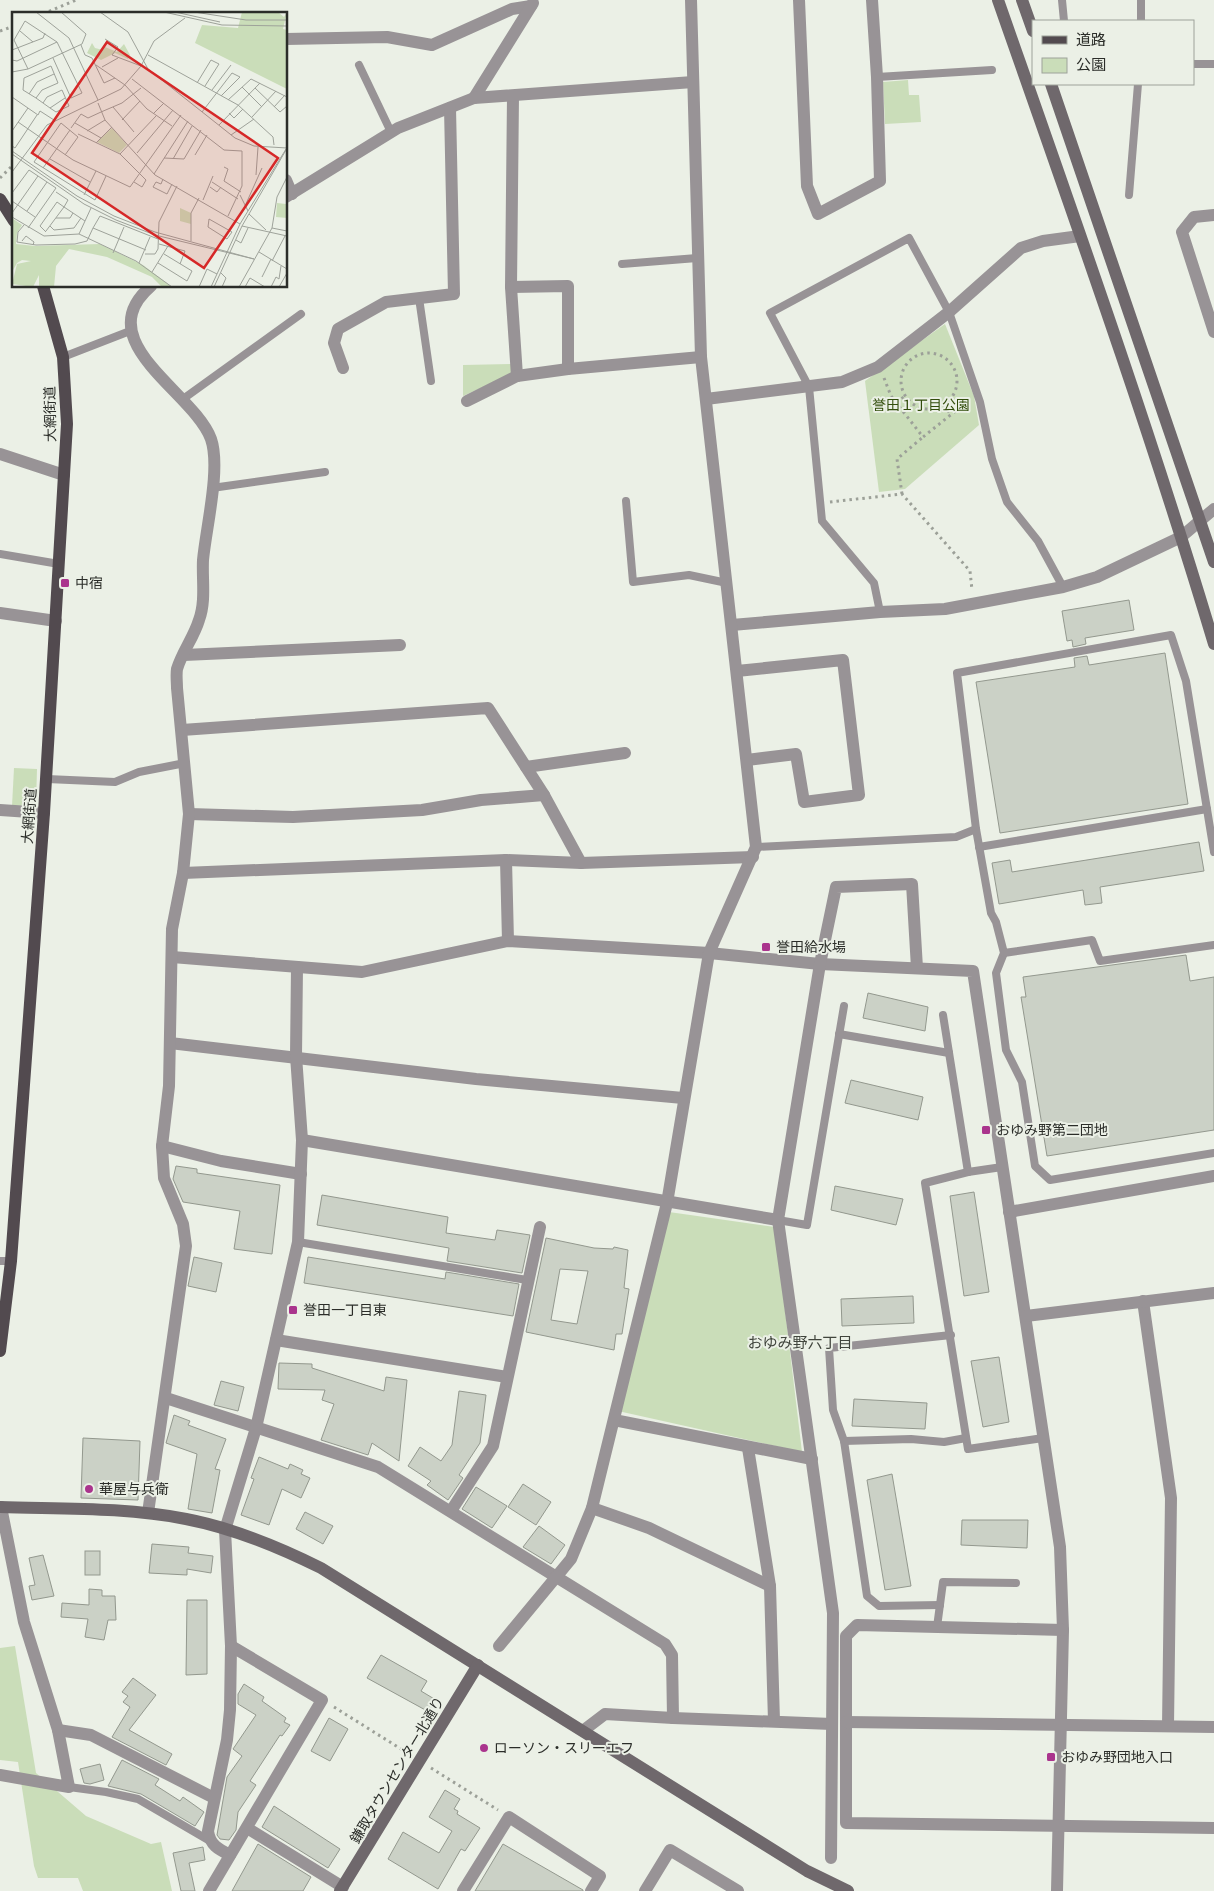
<svg xmlns="http://www.w3.org/2000/svg" width="1214" height="1891" viewBox="0 0 1214 1891" font-family="'PT Sans Narrow','Noto Sans JP',sans-serif">
<style>
.green{fill:#caddb9}
.building{fill:#cbd1c6;stroke:#93988e;fill-rule:evenodd}
.lines{fill:none;stroke-linecap:round;stroke-linejoin:round}
.path{stroke:#9ca098;stroke-width:3;stroke-dasharray:2.5 4;stroke-linecap:butt}
.lane{stroke:#989396;stroke-width:8}
.street{stroke:#989396;stroke-width:12}
.secondary{stroke:#6f686c;stroke-width:12}
.primary{stroke:#524a4f;stroke-width:12}
.poi-dot{fill:#aa348d;stroke:#ebf0e6;stroke-width:2}
.labels{text-anchor:middle;dominant-baseline:central;stroke-width:4;stroke-linejoin:round;paint-order:stroke}
.park-label{font-size:14px;fill:#324d0b;stroke:#ebf0e6}
.street-label{font-size:14px;fill:#2b2d29;stroke:#ebf0e6}
.poi-label{font-size:14px;fill:#2b2d29;stroke:#ebf0e6;text-anchor:start}
.neighbourhood-label{font-size:15px;fill:#41453d;stroke:#ebf0e6}
.inset-road{fill:none;stroke:#9ea29a;stroke-width:1}
.view{fill:#d62828;fill-opacity:0.15;stroke:#d62828;stroke-width:2.5}
.inset-edge{fill:none;stroke:#2b2d29;stroke-width:2.5}
</style>
<rect width="100%" height="100%" fill="#ebf0e6"/>
<g class="green">
<polygon points="908,80 909,95 919,95 921,122 885,124 883,82"/>
<polygon points="945,324 974,396 979,425 905,489 879,492 865,381"/>
<polygon points="513,364 514,373 463,396 463,365"/>
<polygon points="14,768 37,769 36,804 30,807 12,806"/>
<polygon points="669,1212 775,1227 802,1452 618,1411"/>
<polygon points="15,1646 36,1773 86,1816 151,1844 161,1842 172,1891 83,1891 78,1878 38,1878 34,1866 18,1762 0,1760 0,1648"/>
</g>
<g class="building">
<polygon points="1129,600 1134,630 1085,638 1086,644 1073,647 1072,640 1067,641 1062,611"/>
<polygon points="1165,653 1188,804 1000,833 976,682 1075,667 1074,658 1087,656 1089,665"/>
<polygon points="1199,842 1204,871 1100,887 1102,903 1085,905 1083,890 999,904 992,863 1010,860 1012,872"/>
<polygon points="1186,955 1190,981 1214,977 1214,1130 1047,1156 1021,997 1026,997 1023,977"/>
<polygon points="868,993 928,1007 925,1031 863,1018"/>
<polygon points="851,1080 923,1097 918,1120 845,1103"/>
<polygon points="176,1166 197,1169 197,1173 280,1185 272,1254 234,1249 240,1211 183,1202 173,1179"/>
<polygon points="835,1186 903,1199 896,1225 831,1210"/>
<polygon points="974,1192 989,1292 964,1296 950,1196"/>
<polygon points="322,1195 448,1217 446,1233 495,1240 497,1230 530,1235 522,1273 447,1261 449,1248 317,1225"/>
<path d="M546,1238L594,1248L613,1249L614,1247L628,1250L624,1288L629,1289L622,1334H616L614,1350L526,1332ZM560,1269L588,1271L577,1324L551,1320Z"/>
<polygon points="194,1257 222,1263 216,1292 188,1286"/>
<polygon points="308,1257 445,1279 446,1272 519,1284 513,1316 304,1283"/>
<polygon points="913,1296 914,1323 842,1326 841,1299"/>
<polygon points="999,1357 1009,1422 983,1427 971,1361"/>
<polygon points="279,1363 312,1364 312,1368 384,1391 386,1377 407,1380 399,1461 372,1443 368,1455 321,1440 334,1404 322,1400 325,1390 278,1389"/>
<polygon points="221,1381 244,1387 238,1411 214,1405"/>
<polygon points="459,1391 486,1395 480,1443 459,1475 463,1478 448,1500 427,1485 431,1481 408,1466 420,1447 441,1461 452,1445"/>
<polygon points="854,1399 927,1403 925,1429 852,1426"/>
<polygon points="174,1415 190,1421 188,1425 226,1439 215,1469 220,1470 212,1513 188,1509 197,1454 166,1443"/>
<polygon points="83,1438 140,1441 138,1500 81,1498"/>
<polygon points="259,1457 288,1469 290,1464 303,1470 301,1474 310,1478 301,1498 282,1489 269,1525 241,1515 254,1479 251,1478"/>
<polygon points="892,1474 911,1586 885,1590 867,1480"/>
<polygon points="523,1484 551,1502 536,1525 508,1507"/>
<polygon points="476,1487 507,1506 492,1528 462,1509"/>
<polygon points="305,1512 333,1526 323,1544 296,1529"/>
<polygon points="962,1520 1028,1520 1027,1548 961,1545"/>
<polygon points="539,1526 565,1545 551,1564 523,1547"/>
<polygon points="152,1544 189,1547 188,1553 213,1556 211,1573 187,1569 187,1575 149,1573"/>
<rect x="85" y="1551" width="15" height="24"/>
<polygon points="43,1555 54,1596 32,1600 29,1586 35,1585 29,1558"/>
<polygon points="89,1589 102,1590 102,1596 115,1596 116,1620 108,1620 104,1640 85,1637 88,1619 61,1617 62,1603 89,1605"/>
<polygon points="187,1600 207,1600 207,1674 186,1675"/>
<polygon points="381,1655 427,1681 421,1691 436,1700 429,1712 367,1678"/>
<polygon points="133,1678 156,1695 129,1730 172,1754 166,1765 112,1737 130,1707 123,1702 128,1696 122,1692"/>
<polygon points="244,1684 264,1697 262,1701 286,1718 284,1722 290,1725 282,1736 280,1735 250,1781 256,1785 238,1812 236,1830 229,1840 220,1839 217,1835 227,1777 242,1756 233,1749 256,1715 238,1704 238,1694"/>
<polygon points="329,1718 348,1729 330,1761 311,1751"/>
<polygon points="122,1760 159,1779 155,1785 180,1801 183,1797 204,1812 195,1826 141,1794 108,1786"/>
<polygon points="100,1764 104,1780 90,1784 84,1783 80,1769"/>
<polygon points="445,1790 460,1799 454,1809 458,1811 457,1814 480,1828 465,1851 461,1849 438,1889 388,1859 403,1832 439,1853 452,1831 429,1817"/>
<polygon points="274,1806 340,1849 328,1868 262,1827"/>
<polygon points="258,1844 311,1877 303,1891 232,1891"/>
<polygon points="503,1844 583,1890 583,1891 475,1891"/>
<polygon points="203,1847 205,1860 189,1863 195,1891 181,1891 173,1853"/>
</g>
<g class="lines">
<g class="path">
<polyline points="43,14 76,0"/>
<polyline points="0,31 14,26"/>
<polyline points="0,178 14,164"/>
<circle cx="929" cy="381" r="28"/>
<polyline points="884,378 891,396 923,437 958,409 971,407"/>
<polyline points="896,402 906,396"/>
<polyline points="944,405 951,415"/>
<polyline points="902,494 897,459 923,437"/>
<polyline points="830,502 902,494 970,571 972,590"/>
<polyline points="334,1707 409,1754"/>
<polyline points="431,1768 498,1810"/>
</g>
<g class="lane">
<polyline points="1062,0 1064,21"/>
<polyline points="1141,21 1141,0"/>
<polyline points="1193,64 1214,64"/>
<polyline points="359,65 391,132"/>
<polyline points="877,77 992,70"/>
<polyline points="1129,195 1138,84"/>
<polyline points="622,264 697,258"/>
<polyline points="419,298 431,381"/>
<polyline points="63,357 130,331"/>
<polyline points="183,399 301,314"/>
<polyline points="212,488 325,472"/>
<polyline points="626,501 633,582 689,575 727,583"/>
<polyline points="0,554 59,564"/>
<polyline points="880,612 874,583 822,521 809,387 770,313 909,238 949,312 980,402 992,459 1007,502 1038,541 1063,587"/>
<polyline points="47,779 115,782 139,772 185,763"/>
<polyline points="756,847 956,837 976,829"/>
<polyline points="979,847 1207,809"/>
<polyline points="1214,852 1186,681 1171,635 957,673 976,829 991,913 996,922 1004,953 996,973 1006,1050 1022,1082 1035,1166 1050,1180 1214,1153"/>
<polyline points="1004,953 1092,940 1100,961 1214,945"/>
<polyline points="943,1015 968,1172"/>
<polyline points="839,1034 949,1053"/>
<polyline points="1002,1167 968,1172 925,1183 968,1449 1043,1438"/>
<polyline points="778,1220 807,1225 844,1006"/>
<polyline points="298,1242 527,1280"/>
<polyline points="0,1261 11,1261"/>
<polyline points="844,1441 911,1439 944,1442 966,1438"/>
<polyline points="940,1605 879,1606 867,1596 844,1441 833,1410 829,1348 951,1335"/>
<polyline points="937,1627 943,1582 1016,1583"/>
<polyline points="69,1787 106,1792 138,1799 210,1841"/>
</g>
<g class="street">
<polyline points="799,0 807,186 818,214 880,181 877,77 872,0"/>
<polyline points="286,39 387,37 432,45 512,9 531,6"/>
<polyline points="513,96 511,287 517,376"/>
<polyline points="474,98 533,3"/>
<polyline points="286,180 292,194"/>
<polyline points="286,197 398,128 474,98 693,82"/>
<polyline points="1214,215 1194,217 1182,232 1214,332"/>
<polyline points="511,287 568,286 568,369"/>
<polyline points="343,368 334,343 338,329 386,302 454,294 450,108"/>
<polyline points="706,399 842,382 878,367 949,312 1021,248 1043,241 1080,236"/>
<polyline points="467,401 517,376 568,369 701,357"/>
<polyline points="0,454 64,475"/>
<polyline points="0,613 56,621"/>
<polyline points="732,625 880,612 945,609 1063,587 1097,577 1181,537 1214,509"/>
<polyline points="184,655 400,645"/>
<polyline points="737,671 843,660 859,795 804,802 796,754 747,760"/>
<polyline points="182,730 488,708 544,795 581,863"/>
<polyline points="526,767 625,753"/>
<polyline points="0,810 44,813"/>
<polyline points="189,814 293,817 422,810 481,800 544,795"/>
<polyline points="506,860 508,941"/>
<polyline points="183,873 506,860 581,863 753,857"/>
<polyline points="172,957 362,972 508,941 709,953 820,964 973,971 1060,1547 1063,1630 1057,1891"/>
<polyline points="170,1043 476,1079 683,1098"/>
<polyline points="302,1140 778,1220"/>
<polyline points="162,1146 221,1161 301,1174"/>
<polyline points="1009,1212 1214,1176"/>
<polyline points="1143,1301 1171,1498 1168,1726"/>
<polyline points="1026,1316 1214,1293"/>
<polyline points="276,1340 507,1377"/>
<polyline points="166,1398 378,1467 665,1644 672,1655 673,1718 832,1724"/>
<polyline points="614,1420 812,1459"/>
<polyline points="748,1448 770,1586 774,1721"/>
<polyline points="592,1508 649,1528 770,1586"/>
<polyline points="451,1511 493,1446 540,1227"/>
<path d="M148,1513L186,1246L183,1224L164,1178L162,1146L169,1086L172,929L183,873L189,814L177,688C177,682 176,675 177,669C182,652 194,637 199,620C206,601 202,580 203,560C206,528 221,468 211,439C194,392 87,341 151,286"/>
<polyline points="1063,1630 857,1625 846,1636 846,1823 1214,1828"/>
<polyline points="499,1646 571,1559 592,1508 667,1203 709,953 756,847 701,357 691,0"/>
<polyline points="846,1722 1214,1727"/>
<polyline points="58,1730 91,1735 214,1798"/>
<polyline points="584,1730 605,1714 673,1718"/>
<polyline points="0,1775 69,1787 58,1730 24,1622 1,1507"/>
<polyline points="247,1828 343,1887"/>
<path d="M230,1855C218,1849 210,1845 208,1831L227,1740L230,1710L231,1646L225,1530L256,1428L298,1242L302,1140L296,1056L297,967"/>
<polyline points="831,1858 833,1613 778,1220 820,964 836,887 912,884 917,968"/>
<polyline points="209,1891 322,1700 231,1646"/>
<polyline points="463,1891 509,1817 600,1876 591,1891"/>
<polyline points="645,1891 670,1850 738,1891"/>
</g>
<g class="secondary">
<path d="M998,0C1073,214 1149,427 1214,644"/>
<polyline points="1022,0 1033,31"/>
<polyline points="1051,84 1214,562"/>
<path d="M0,1507C61,1509 126,1507 186,1519C233,1528 279,1547 321,1568L807,1871L848,1891"/>
<polyline points="340,1891 478,1665"/>
</g>
<g class="primary">
<polyline points="0,199 14,221"/>
<polyline points="0,1351 11,1261 44,813 67,424 63,357 43,286"/>
</g>
</g>
<g class="poi-dot">
<rect x="60" y="578" width="10" height="10" rx="2.5"/>
<rect x="761" y="942" width="10" height="10" rx="2.5"/>
<rect x="981" y="1125" width="10" height="10" rx="2.5"/>
<rect x="288" y="1305" width="10" height="10" rx="2.5"/>
<circle cx="89" cy="1489" r="5"/>
<circle cx="484" cy="1748" r="5"/>
<rect x="1046" y="1752" width="10" height="10" rx="2.5"/>
</g>
<g class="labels">
<g class="park-label">
<text x="921" y="405">誉田１丁目公園</text>
</g>
<g class="street-label">
<text transform="translate(50 414) rotate(-91)">大網街道</text>
<text transform="translate(29 816) rotate(-86)">大網街道</text>
<text transform="translate(397 1770) rotate(-59)">鎌取タウンセンター北通り</text>
</g>
<g class="poi-label">
<text x="75" y="583">中宿</text>
<text x="776" y="947">誉田給水場</text>
<text x="996" y="1130">おゆみ野第二団地</text>
<text x="303" y="1310">誉田一丁目東</text>
<text x="99" y="1489">華屋与兵衛</text>
<text x="494" y="1748">ローソン・スリーエフ</text>
<text x="1061" y="1757">おゆみ野団地入口</text>
</g>
<g class="neighbourhood-label">
<text x="800" y="1342">おゆみ野六丁目</text>
</g>
</g>
<g transform="translate(12 12)">
<rect width="275" height="275" fill="#ebf0e6"/>
<path d="M230,0H266L272,5L275,0L271,17L275,18V77L183,31L190,13L226,16ZM80,31L83,36L91,38L93,35L105,40L112,32L118,43L116,47L103,41L89,48L75,41ZM100,116L115,133L107,141L85,130ZM275,189V206L264,205L265,191L274,192ZM168,196L179,201V212L168,209ZM0,206L10,213L5,221L4,232L23,234L88,232L131,253L160,275H150L140,265L95,245L57,237L44,254L42,275H27V263L21,275L0,272L5,252L19,249L10,248L5,251L0,260Z" fill="#caddb9"/>
<path class="inset-road" d="M24,0L57,26L86,88M88,0L116,20L136,57L223,126L242,134L275,136M152,0L210,13L275,14M163,0L208,10M182,0L234,8H275M8,19L21,30M93,27L106,35L100,43L129,54M69,33L73,43L80,46L92,71L103,66M0,38L31,26L33,21M136,43L226,93L261,125L262,133M0,48L5,49L45,30M84,53L113,73L135,97L160,114M90,55L106,46M16,57L2,28L13,9L45,30L70,81L59,86L41,46M0,60L16,57L70,32L74,22L49,0M120,67L212,138L230,139V174L216,204M185,71L199,48L207,52L193,74M230,75L250,95M243,76L268,100L275,94M200,78L219,53M17,82L25,70L42,62M0,85L26,103L28,99L42,108M24,86L30,78L46,71L39,54L12,66L11,78L24,86L38,96L44,100L57,94L50,78L35,85L31,91M216,88L239,67L275,85M86,91L93,108L143,163L228,212M101,95L122,120M262,95L273,83M38,96L53,86M190,100L220,61L228,65L209,84M217,101L222,106L231,97M141,102L152,91M240,105L264,79M110,108L128,89M6,110L61,148L118,175L169,103M63,111L89,126M207,113L248,71M59,116L69,102L76,106L89,100L110,91L129,76M0,119L16,96M75,119L93,108M66,122L108,142L134,168L130,175L122,170M219,123L242,107M84,131L100,115M0,134L3,136L25,103M0,139L65,184L102,204L143,220L242,247M125,141L161,98M0,142L72,192L104,208L143,223L242,247M108,142L144,104M53,143L66,125L49,111L22,150L83,188L94,164M183,143L195,123M152,146L172,147L189,118M38,147L78,170M161,147L180,114M212,155L216,157L212,169L229,180M31,156L58,118M0,160L35,113L109,77L129,54L142,29L173,6M142,162L176,109M244,163L246,135M151,167L149,172L144,170L141,175L155,182L160,172M200,170L226,187M198,175L205,180L209,175M0,181L17,158L44,176L16,216M72,183L84,159M228,183L236,199M191,188L201,164M0,189L23,205M233,194L250,156M15,199L35,170M0,201L26,164M237,202L254,218M0,205L32,224L67,222L79,196M44,206H58L61,201M197,207L220,220L215,227L196,215ZM12,213L6,220L5,230L24,233L63,232L75,229L81,216L134,238M38,214L42,218L62,216L69,206M230,214L275,224M81,216L88,204L146,227M260,216L275,219M34,219L52,195L73,209M34,220L28,214L45,190L52,195L56,188L44,180M67,222L124,249L160,275M224,228L229,231L236,216M10,229L14,224L22,230L21,233M179,229V201L187,186M147,232L173,239L168,252M247,240L275,257M101,241L112,215M133,242H143L146,237L147,210L165,174M260,249L273,224M127,251L138,225M146,251L175,269L180,259L152,242M140,260L156,234M209,261L214,266L210,275M250,265L259,247M187,275L195,257L205,262M199,275L228,212L274,137M202,275L230,214L274,138M227,275L260,216L265,185L275,165M233,275L238,266L253,275M259,275L264,265L267,267L269,254M267,275L275,261"/>
<path class="view" d="M95,30L266,146L192,256L20,141Z"/>
<rect width="275" height="275" class="inset-edge"/>
</g>
<rect x="1032" y="20" width="162" height="65" fill="#ebf0e6" stroke="#9ea29a"/>
<rect x="1042" y="36" width="25" height="8" fill="#524a4f" stroke="#9ea29a"/>
<text x="1076" y="45" font-size="15" fill="#2b2d29">道路</text>
<rect x="1042" y="58" width="25" height="15" fill="#caddb9" stroke="#9ea29a"/>
<text x="1076" y="70" font-size="15" fill="#2b2d29">公園</text>
</svg>
